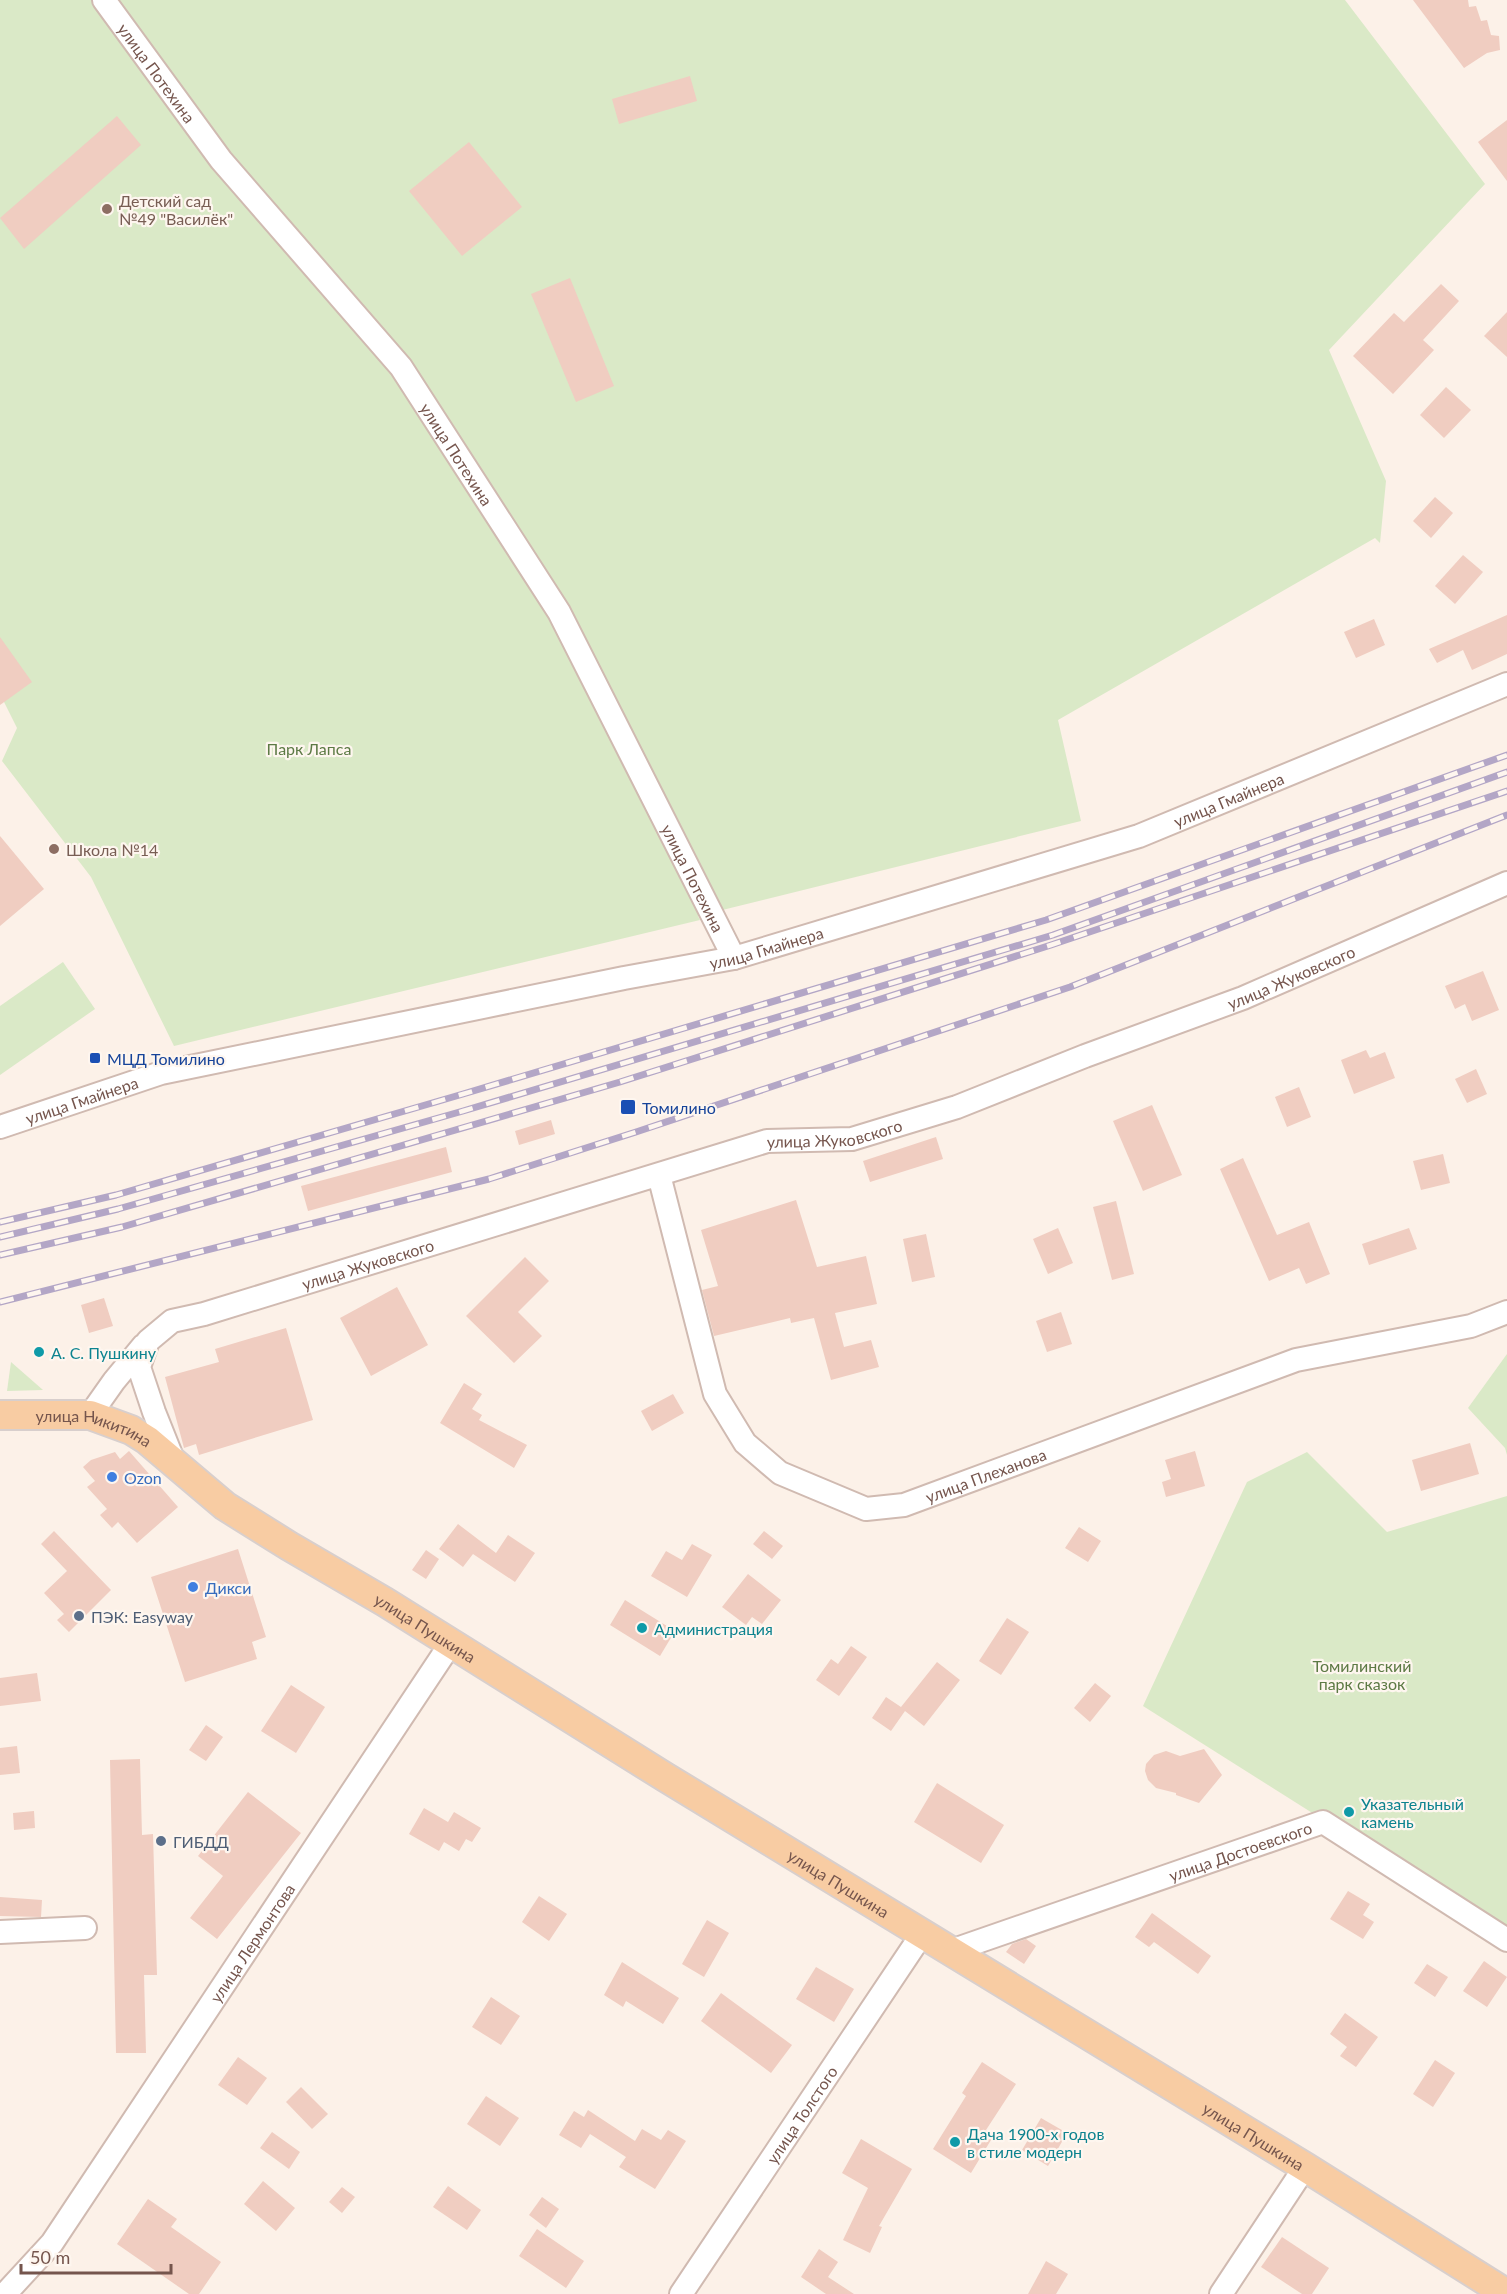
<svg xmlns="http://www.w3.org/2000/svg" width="1507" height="2294" viewBox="0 0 1507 2294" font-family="Lato,sans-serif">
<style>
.green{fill:#dae9c7}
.building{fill:#f0cdc1}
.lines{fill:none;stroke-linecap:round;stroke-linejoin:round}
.minor-casing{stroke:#d0bab1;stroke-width:26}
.major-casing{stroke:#d8cfcd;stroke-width:32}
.minor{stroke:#fff;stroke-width:22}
.major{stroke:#f8cca3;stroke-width:28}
.rail-casing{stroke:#b3a6c6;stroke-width:7}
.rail{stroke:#fef6ef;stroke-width:4.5;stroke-dasharray:14;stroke-linecap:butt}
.education-dot{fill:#8d6e63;stroke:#fef6ef;stroke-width:2}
.transit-dot{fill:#1a4fb4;stroke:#fef6ef;stroke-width:2}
.culture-dot{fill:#0f9aa8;stroke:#fef6ef;stroke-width:2}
.shop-dot{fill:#3f7fe0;stroke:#fef6ef;stroke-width:2}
.service-dot{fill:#5c6f8a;stroke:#fef6ef;stroke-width:2}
.labels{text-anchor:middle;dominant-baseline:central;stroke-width:4.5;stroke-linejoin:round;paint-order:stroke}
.street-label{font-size:16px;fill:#75554d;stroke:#fef6ef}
.education-label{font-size:16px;fill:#785e54;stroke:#fef6ef;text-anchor:start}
.park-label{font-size:16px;fill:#5d7a45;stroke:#fef6ef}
.transit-label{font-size:16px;fill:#164399;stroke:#fef6ef;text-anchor:start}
.culture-label{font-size:16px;fill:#0d838f;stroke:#fef6ef;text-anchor:start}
.shop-label{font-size:16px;fill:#366cbe;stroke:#fef6ef;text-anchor:start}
.service-label{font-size:16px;fill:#4e5e75;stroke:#fef6ef;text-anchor:start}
</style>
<rect width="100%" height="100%" fill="#fcf1e8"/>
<g class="green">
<polygon points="0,0 1345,0 1485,184 1329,350 1386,481 1380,543 1375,538 1058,720 1081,821 698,916 700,920 174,1046 91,877 2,761 17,728 0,694"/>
<polygon points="63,962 95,1009 0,1075 0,1006"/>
<polygon points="1507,1354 1507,1455 1505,1448 1468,1408"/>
<polygon points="11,1362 43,1390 7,1391"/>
<polygon points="1307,1452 1387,1532 1507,1496 1507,1936 1143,1706 1247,1482"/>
</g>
<g class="building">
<polygon points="1413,0 1468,0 1469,7 1476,6 1481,21 1487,20 1491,35 1499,36 1500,50 1487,53 1464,68"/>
<polygon points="690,76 697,101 619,124 612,99"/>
<polygon points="117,116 141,145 24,249 0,218"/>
<polygon points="1507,120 1507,181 1478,142"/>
<polygon points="469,142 522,207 462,256 409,191"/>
<polygon points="570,278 614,386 576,402 531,294"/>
<polygon points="1441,284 1459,301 1423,340 1434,350 1393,394 1353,356 1394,313 1404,322"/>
<polygon points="1507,312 1507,357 1484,336"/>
<polygon points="1446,387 1471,410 1444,438 1420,415"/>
<polygon points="1435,497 1453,513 1431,538 1413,521"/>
<polygon points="1463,555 1483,572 1455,604 1435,586"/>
<polygon points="1507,615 1507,654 1472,670 1463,650 1437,663 1429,649"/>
<polygon points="1374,619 1385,645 1356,658 1344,632"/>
<polygon points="0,637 32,682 0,705"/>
<polygon points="0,836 44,889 0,926"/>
<polygon points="1483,971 1499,1010 1472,1021 1465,1004 1455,1009 1445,986"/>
<polygon points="1366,1050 1370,1058 1385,1052 1395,1078 1354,1094 1341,1060"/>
<polygon points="1476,1069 1487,1094 1467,1103 1455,1079"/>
<polygon points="1299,1087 1311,1117 1287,1127 1275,1097"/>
<polygon points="1152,1105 1182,1175 1143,1191 1113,1121"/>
<polygon points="551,1120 555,1134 519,1145 515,1131"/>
<polygon points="936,1137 943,1159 870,1182 863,1161"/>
<polygon points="446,1147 452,1172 308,1211 301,1186"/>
<polygon points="1443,1154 1450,1183 1421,1190 1413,1161"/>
<polygon points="1243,1158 1277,1235 1309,1222 1330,1274 1306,1284 1299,1268 1269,1281 1220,1169"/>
<polygon points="796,1200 817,1267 866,1256 877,1304 835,1313 844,1347 871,1340 879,1367 831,1380 814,1318 791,1323 790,1318 714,1336 702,1290 718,1286 701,1230"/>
<polygon points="1116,1201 1134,1274 1112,1280 1093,1207"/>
<polygon points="1058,1228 1073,1263 1048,1274 1033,1239"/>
<polygon points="1409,1228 1417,1249 1369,1265 1362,1244"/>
<polygon points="926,1234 935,1277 912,1282 903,1239"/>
<polygon points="525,1257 549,1281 518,1312 542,1336 514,1363 466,1316"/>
<polygon points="397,1287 428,1345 371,1376 340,1318"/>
<polygon points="104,1298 113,1326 89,1333 81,1305"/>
<polygon points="1061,1312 1072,1344 1047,1352 1036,1321"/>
<polygon points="286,1328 313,1420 199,1455 196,1444 184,1448 165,1377 219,1362 215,1349"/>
<polygon points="464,1383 482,1394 472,1409 482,1415 479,1420 527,1445 514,1468 440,1423"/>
<polygon points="673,1394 684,1413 652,1431 641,1411"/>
<polygon points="1470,1443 1479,1474 1421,1491 1412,1460"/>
<polygon points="129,1451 178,1507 137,1543 118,1522 112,1528 100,1515 107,1509 87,1487 95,1481 83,1467 91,1460 115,1452 120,1459"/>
<polygon points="1195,1451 1205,1486 1166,1497 1162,1482 1171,1479 1165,1460"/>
<polygon points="458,1524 496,1553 508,1535 535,1553 515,1582 473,1554 463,1567 439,1549"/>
<polygon points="1079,1527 1101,1541 1088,1562 1065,1548"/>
<polygon points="54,1531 111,1590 69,1632 57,1620 64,1614 44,1593 67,1571 41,1544"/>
<polygon points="764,1531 783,1546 772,1559 753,1544"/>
<polygon points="692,1544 712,1555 687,1597 651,1576 666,1551 682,1560"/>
<polygon points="238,1549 266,1637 252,1642 257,1659 185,1682 151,1577"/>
<polygon points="426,1550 439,1559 426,1579 412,1570"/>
<polygon points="748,1574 781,1600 762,1624 752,1617 746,1625 722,1607"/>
<polygon points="625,1600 675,1631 660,1656 610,1625"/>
<polygon points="1007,1618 1029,1632 1001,1675 979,1661"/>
<polygon points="851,1646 867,1657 839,1696 816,1680 831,1659 838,1664"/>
<polygon points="937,1662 960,1680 924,1726 905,1711 891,1731 872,1718 886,1697 901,1707"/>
<polygon points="37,1673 41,1701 0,1706 0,1678"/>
<polygon points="1095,1683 1111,1696 1090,1722 1074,1708"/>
<polygon points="291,1685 325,1707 296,1753 261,1731"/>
<polygon points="206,1725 223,1737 206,1761 189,1750"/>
<polygon points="17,1746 20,1773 0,1775 0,1748"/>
<polygon points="1204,1749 1222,1775 1199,1803 1176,1795 1176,1793 1156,1788 1148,1780 1145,1771 1146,1764 1154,1755 1166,1751 1180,1756"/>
<polygon points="140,1759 142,1835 153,1834 157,1975 144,1975 146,2053 116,2053 110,1760"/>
<polygon points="937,1783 1004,1825 981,1863 914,1822"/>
<polygon points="248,1792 301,1833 217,1939 190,1918 223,1876 198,1856"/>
<polygon points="424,1808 448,1822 454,1812 481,1828 472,1842 466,1839 459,1851 444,1842 439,1851 409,1834"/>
<polygon points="34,1811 35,1828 14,1830 13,1813"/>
<polygon points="1348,1891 1370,1904 1363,1915 1374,1922 1363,1939 1330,1919"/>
<polygon points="539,1896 567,1914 549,1941 522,1922"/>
<polygon points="0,1897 42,1900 41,1917 0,1916"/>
<polygon points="1152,1913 1211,1956 1198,1974 1154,1942 1149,1947 1135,1937"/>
<polygon points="707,1920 729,1933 704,1977 682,1964"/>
<polygon points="1026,1939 1036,1946 1024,1964 1006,1952 1012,1944"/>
<polygon points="1484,1961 1507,1977 1487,2007 1463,1991"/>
<polygon points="622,1962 679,1998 663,2024 626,2001 623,2007 604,1995"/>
<polygon points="1427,1964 1448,1977 1435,1997 1414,1983"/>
<polygon points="816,1967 854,1989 834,2022 796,1999"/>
<polygon points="721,1993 792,2045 771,2073 701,2021"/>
<polygon points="491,1997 520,2016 501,2045 472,2027"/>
<polygon points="1345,2013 1378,2037 1356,2067 1340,2056 1347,2047 1330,2034"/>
<polygon points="238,2057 267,2078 247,2105 218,2085"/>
<polygon points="1435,2060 1455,2073 1433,2107 1413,2094"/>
<polygon points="982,2062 1016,2084 986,2130 994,2135 971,2173 933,2149 966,2096 962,2093"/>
<polygon points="301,2087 328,2114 312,2129 286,2102"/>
<polygon points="486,2096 519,2118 500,2146 467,2124"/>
<polygon points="588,2110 635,2141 642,2129 661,2140 668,2130 686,2141 655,2189 619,2167 626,2157 590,2134 581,2148 559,2135 574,2111 584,2117"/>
<polygon points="1041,2118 1067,2133 1048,2166 1022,2150"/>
<polygon points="272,2132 300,2152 289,2169 260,2148"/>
<polygon points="861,2139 912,2169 879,2226 882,2227 870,2253 843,2240 868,2188 842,2173"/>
<polygon points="263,2181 295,2208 276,2231 244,2204"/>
<polygon points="448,2186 481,2210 467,2230 433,2207"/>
<polygon points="342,2187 355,2197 342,2213 329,2202"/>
<polygon points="542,2197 559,2209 546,2228 529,2215"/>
<polygon points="148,2199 177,2219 171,2227 221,2262 199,2294 189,2294 117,2244"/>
<polygon points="537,2229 584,2261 566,2288 519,2256"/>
<polygon points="1282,2237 1329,2268 1312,2294 1302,2294 1261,2267"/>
<polygon points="819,2249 838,2262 828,2277 854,2294 826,2294 801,2277"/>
<polygon points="1046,2261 1068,2274 1056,2294 1028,2294"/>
</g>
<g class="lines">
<defs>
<g id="minor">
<path id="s1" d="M104,0L221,160L401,367L559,612L734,958"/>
<path id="s2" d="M0,1127L161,1073L624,978L734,958L1139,836L1507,684"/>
<path id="s3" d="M659,1175L715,1394L745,1443L780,1473L866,1509L904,1505L1296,1360L1471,1326L1507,1312"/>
<polyline points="90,1415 114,1381 143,1346"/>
<path id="s4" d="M174,1462L154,1412L139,1367L148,1341L172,1321L204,1314L767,1141L852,1139L957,1107L1085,1056L1243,998L1507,883"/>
<polyline points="0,1932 85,1928"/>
<path id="s5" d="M951,1951L1323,1822L1507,1940"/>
<path id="s6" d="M5,2294L52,2243L451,1643"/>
<path id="s7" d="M681,2294L922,1934"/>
<polyline points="1221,2294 1305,2167"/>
</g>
<g id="major">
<path id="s8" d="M0,1415H90L131,1430L147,1440L225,1506L289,1546L385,1602L665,1777L1305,2167L1507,2294"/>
</g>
</defs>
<use href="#minor" class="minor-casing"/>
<use href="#major" class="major-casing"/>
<use href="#minor" class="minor"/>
<use href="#major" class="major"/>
<defs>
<g id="rail">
<polyline points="0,1222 116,1195 463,1094 1046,920 1507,755"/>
<polyline points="0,1237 118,1209 463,1111 1053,935 1507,772"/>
<polyline points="0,1255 122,1227 620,1082 1051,945 1507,791"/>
<polyline points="0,1302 489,1179 636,1132 1070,987 1507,815"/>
</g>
</defs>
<use href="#rail" class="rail-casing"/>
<use href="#rail" class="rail"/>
</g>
<g class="education-dot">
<circle cx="107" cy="209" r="6"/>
<circle cx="54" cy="849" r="6"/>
</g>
<g class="transit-dot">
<rect x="89" y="1052" width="12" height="12" rx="3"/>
<rect x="620" y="1099" width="16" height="16" rx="3"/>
</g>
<g class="culture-dot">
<circle cx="39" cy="1352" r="6"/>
<circle cx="642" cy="1628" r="6"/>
<circle cx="1349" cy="1812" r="6"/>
<circle cx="955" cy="2142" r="6"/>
</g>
<g class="shop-dot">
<circle cx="112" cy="1477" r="6"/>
<circle cx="193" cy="1587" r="6"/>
</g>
<g class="service-dot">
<circle cx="79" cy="1616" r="6"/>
<circle cx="161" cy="1841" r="6"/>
</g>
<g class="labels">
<g class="street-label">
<text stroke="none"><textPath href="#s1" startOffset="90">улица Потехина</textPath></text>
<text stroke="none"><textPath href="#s1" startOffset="576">улица Потехина</textPath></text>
<text stroke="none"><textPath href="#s2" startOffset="1274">улица Гмайнера</textPath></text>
<text stroke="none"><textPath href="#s1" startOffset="1062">улица Потехина</textPath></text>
<text stroke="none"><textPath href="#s2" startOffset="788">улица Гмайнера</textPath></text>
<text stroke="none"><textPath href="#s4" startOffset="1335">улица Жуковского</textPath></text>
<text stroke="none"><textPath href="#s2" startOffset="86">улица Гмайнера</textPath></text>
<text stroke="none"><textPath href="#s4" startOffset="850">улица Жуковского</textPath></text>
<text stroke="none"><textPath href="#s4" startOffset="364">улица Жуковского</textPath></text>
<text stroke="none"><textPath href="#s8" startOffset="96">улица Никитина</textPath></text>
<text stroke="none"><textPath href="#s3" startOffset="548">улица Плеханова</textPath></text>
<text stroke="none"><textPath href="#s8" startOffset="489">улица Пушкина</textPath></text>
<text stroke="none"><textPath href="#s5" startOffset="306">улица Достоевского</textPath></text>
<text stroke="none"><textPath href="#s8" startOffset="975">улица Пушкина</textPath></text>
<text stroke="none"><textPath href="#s6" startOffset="430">улица Лермонтова</textPath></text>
<text stroke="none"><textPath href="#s7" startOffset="216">улица Толстого</textPath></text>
<text stroke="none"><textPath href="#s8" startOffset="1461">улица Пушкина</textPath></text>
</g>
<g class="education-label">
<text x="119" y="200">Детский сад<tspan x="119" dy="18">№49 "Василёк"</tspan></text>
<text x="66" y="849">Школа №14</text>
</g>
<g class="park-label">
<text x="309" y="748">Парк Лапса</text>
<text x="1362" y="1665">Томилинский<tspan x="1362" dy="18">парк сказок</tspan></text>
</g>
<g class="transit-label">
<text x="107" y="1058">МЦД Томилино</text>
<text x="642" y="1107">Томилино</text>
</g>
<g class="culture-label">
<text x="51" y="1352">А. С. Пушкину</text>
<text x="654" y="1628">Администрация</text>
<text x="1361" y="1803">Указательный<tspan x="1361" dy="18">камень</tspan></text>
<text x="967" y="2133">Дача 1900-х годов<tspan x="967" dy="18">в стиле модерн</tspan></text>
</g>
<g class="shop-label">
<text x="124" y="1477">Ozon</text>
<text x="205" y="1587">Дикси</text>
</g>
<g class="service-label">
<text x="91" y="1616">ПЭК: Easyway</text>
<text x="173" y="1841">ГИБДД</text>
</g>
</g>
<path d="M21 2264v9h150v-9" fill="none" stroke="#75554d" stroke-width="3"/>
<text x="30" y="2264" font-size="18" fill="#75554d" stroke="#fef6ef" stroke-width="4.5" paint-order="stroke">50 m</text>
</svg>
